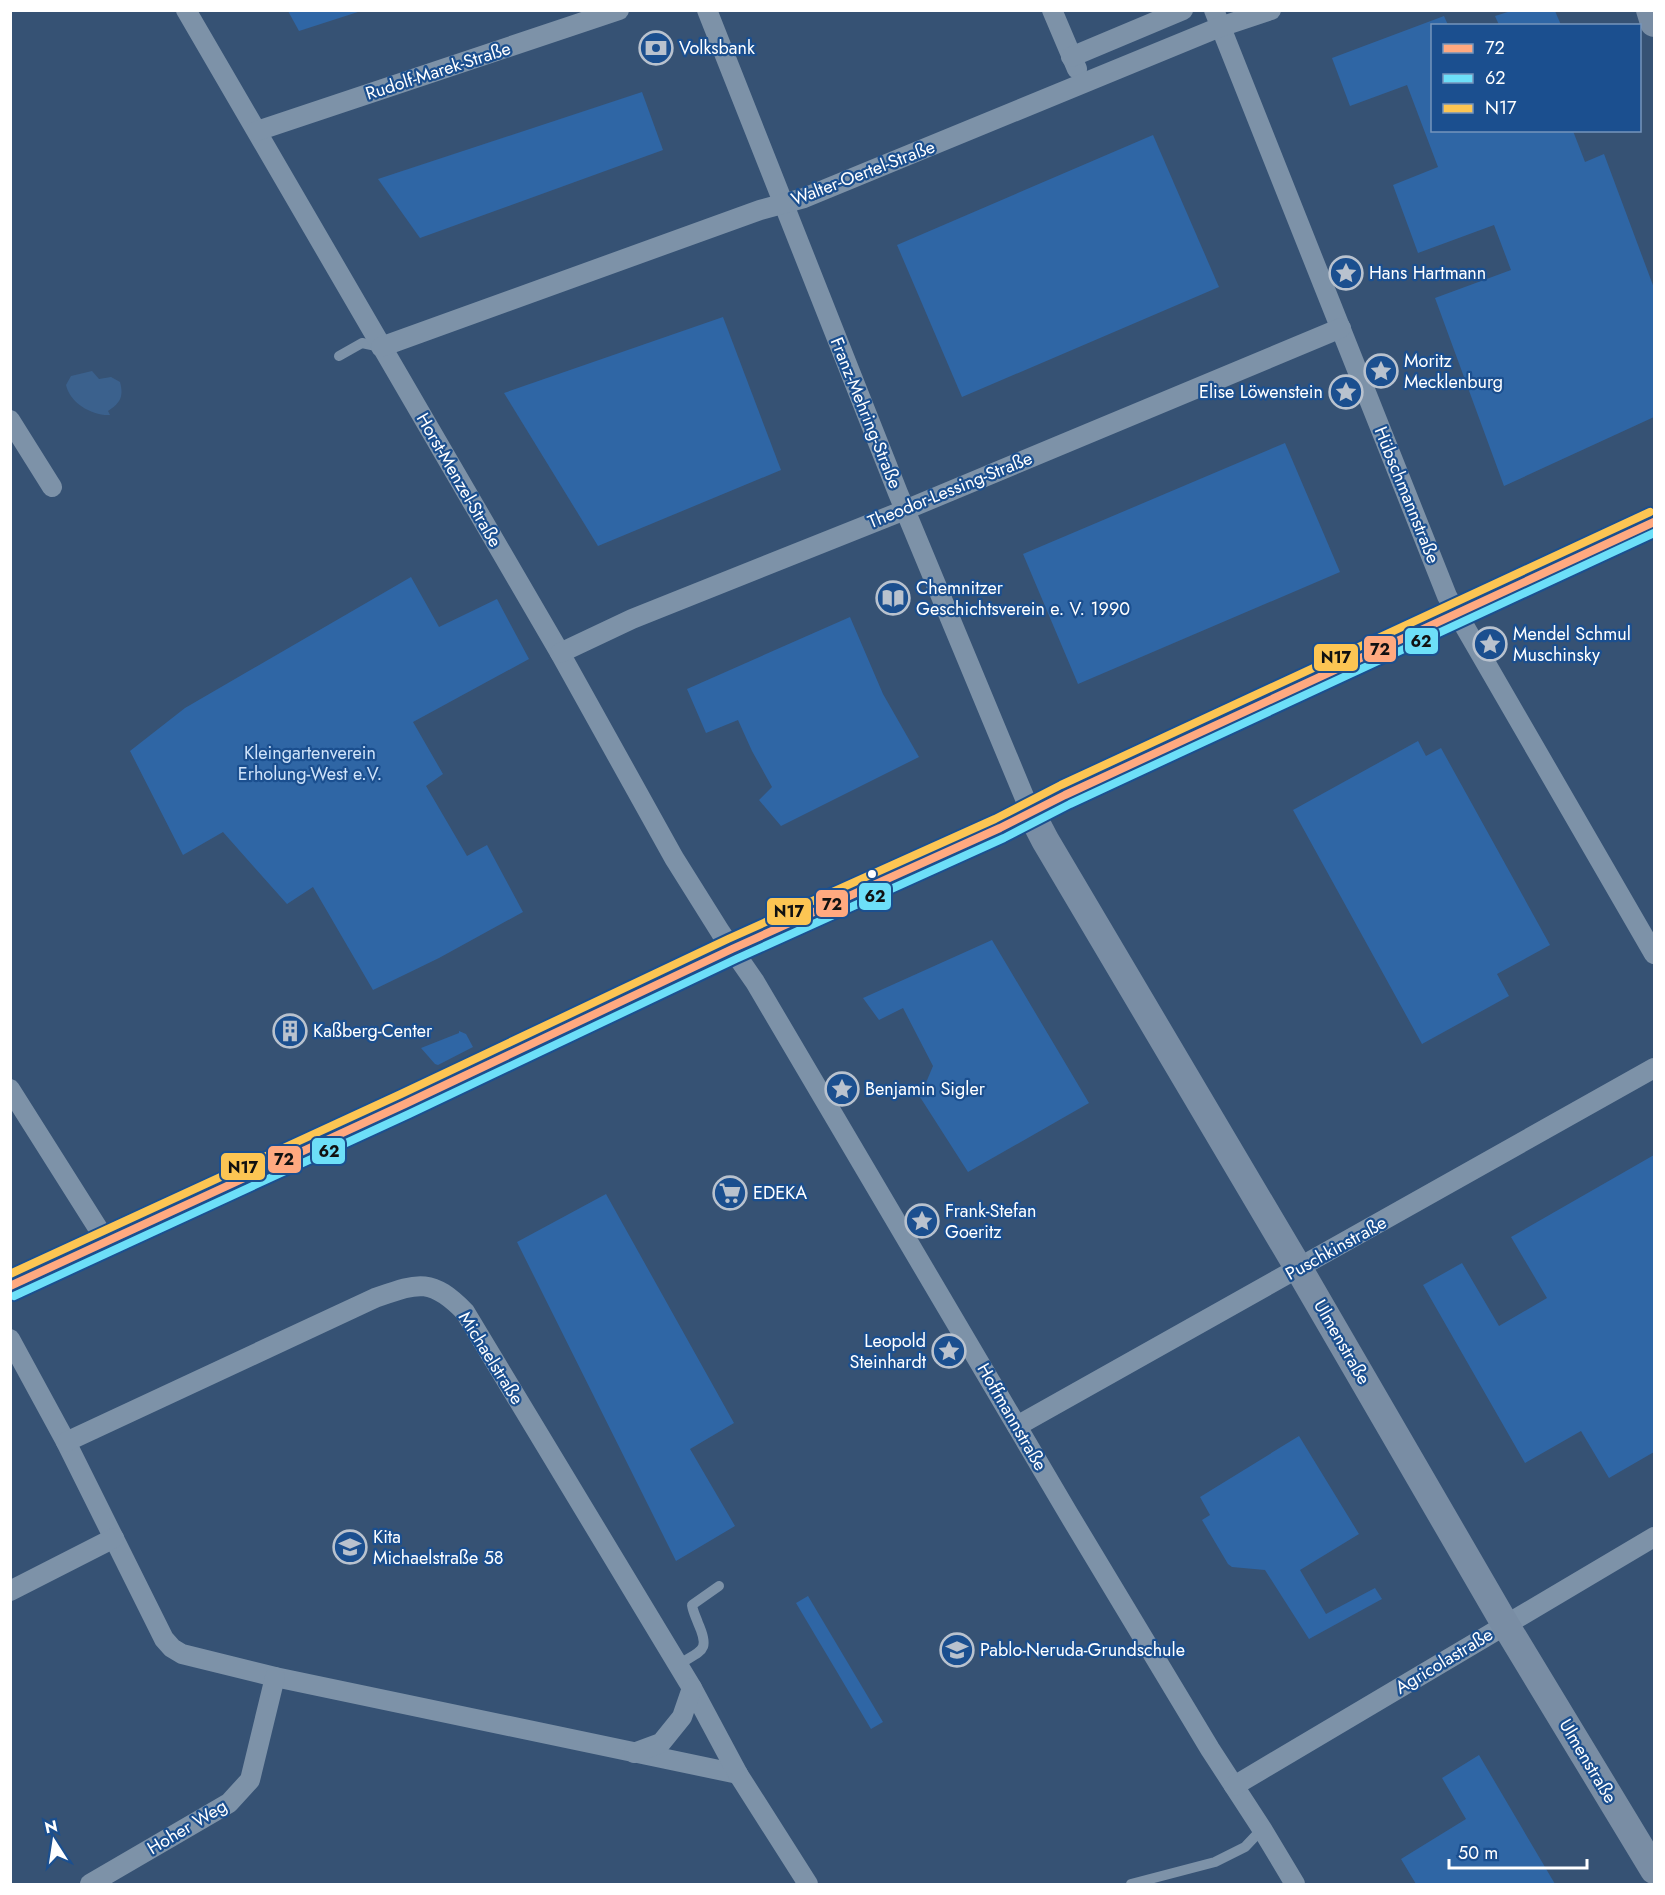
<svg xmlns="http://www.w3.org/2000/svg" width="1665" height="1895" viewBox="0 0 1665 1895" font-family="Jost,sans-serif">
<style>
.green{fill:#2f66a5}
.water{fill:#3b618d}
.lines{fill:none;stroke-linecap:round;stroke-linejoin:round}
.lane{stroke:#7d92a8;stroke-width:10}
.street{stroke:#7d92a8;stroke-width:20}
.secondary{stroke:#798da4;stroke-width:28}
.bus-1-casing{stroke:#1b4f8f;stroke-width:12}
.bus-2-casing{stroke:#1b4f8f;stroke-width:12}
.bus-3-casing{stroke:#1b4f8f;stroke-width:12}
.bus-1{stroke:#ffa980;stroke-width:8}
.bus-2{stroke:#6ddff8;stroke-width:8}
.bus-3{stroke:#fcc553;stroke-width:8}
.bus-dot{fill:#fff;stroke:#1b4f8f;stroke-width:2}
.labels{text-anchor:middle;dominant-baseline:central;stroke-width:4.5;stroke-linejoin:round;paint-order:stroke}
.poi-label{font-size:18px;fill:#fff;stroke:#1b4f8f;text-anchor:start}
.street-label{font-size:18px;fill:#fff;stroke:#1b4f8f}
.park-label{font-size:18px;fill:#cfe3fa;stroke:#1b4f8f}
.line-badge{stroke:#1b4f8f;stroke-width:2}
.pale-badge-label{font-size:16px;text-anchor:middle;font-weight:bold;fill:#111}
</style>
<rect width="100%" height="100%" fill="#365274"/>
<g class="green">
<polygon points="288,11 361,11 299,31"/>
<polygon points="1511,11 1555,11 1561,25 1499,25 1495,16"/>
<polygon points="1444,16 1448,25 1432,26 1432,130 1573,131 1585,162 1604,154 1654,288 1654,417 1504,486 1435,298 1511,270 1494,225 1418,253 1393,185 1438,167 1407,85 1350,106 1332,58"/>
<polygon points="642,92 663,150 420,238 378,179"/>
<polygon points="1153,135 1219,287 962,397 897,245"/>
<polygon points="723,317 781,470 598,546 504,393"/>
<polygon points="1285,443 1340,572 1078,684 1023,554"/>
<polygon points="411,577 439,627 497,599 529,659 413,722 443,774 426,786 467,856 487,845 523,912 439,958 373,990 313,887 287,904 223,832 183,855 130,751 185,708"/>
<polygon points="850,617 883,694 919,757 781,826 759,800 772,787 752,751 738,720 706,733 687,689"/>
<polygon points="1418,741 1426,756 1441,748 1550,945 1497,974 1509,996 1422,1044 1293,810"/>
<polygon points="992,940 1089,1103 968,1172 920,1097 933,1066 903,1008 879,1020 863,998"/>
<polygon points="459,1031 466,1034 473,1047 438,1065 435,1064 421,1048 459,1033"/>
<polygon points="1654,1155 1654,1452 1609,1478 1581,1431 1525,1463 1423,1285 1462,1263 1499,1326 1547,1298 1511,1237"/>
<polygon points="606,1194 734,1423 690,1449 735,1526 676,1561 517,1242"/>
<polygon points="1299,1436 1359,1534 1300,1570 1326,1614 1375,1588 1382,1599 1309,1639 1265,1570 1232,1567 1228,1564 1202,1520 1210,1515 1200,1497"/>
<polygon points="808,1596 883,1722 871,1729 796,1603"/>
<polygon points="1479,1755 1555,1884 1416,1884 1401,1859 1466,1819 1442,1778"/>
</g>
<path class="water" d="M92,371L99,379L111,377L120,382C124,397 120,403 108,411L110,415C92,416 70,403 66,385L71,376Z"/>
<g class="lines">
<g class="lane">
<polyline points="339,356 362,343 381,347"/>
<path d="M678,1665C701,1650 711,1652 698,1623C696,1617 693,1612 692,1605L719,1586"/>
<polyline points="1131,1884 1215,1862 1245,1847 1262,1829"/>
</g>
<g class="street">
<polyline points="186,10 560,653 674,858 721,933 755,982 1068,1513 1210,1749 1262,1829 1295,1884"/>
<polyline points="707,10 898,493 1031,813"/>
<polyline points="1052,10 1077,69"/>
<polyline points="1214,10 1447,596 1654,954"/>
<polyline points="1071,57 1183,10"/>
<polyline points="257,131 619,10"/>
<polyline points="381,347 760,210 804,198 1220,27 1271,10"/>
<polyline points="10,420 52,487"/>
<polyline points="560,653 632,619 905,510 1341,328"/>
<polyline points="10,1089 106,1241"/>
<polyline points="10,1339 66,1442 164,1639 172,1648 182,1654 275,1677 738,1774"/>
<polyline points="1017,1426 1654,1068"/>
<path d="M66,1442L375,1298C418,1283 431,1277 465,1312L692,1688L738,1774L808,1884"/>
<polyline points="10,1591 114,1538"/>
<polyline points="634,1753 661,1743 682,1717 692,1688"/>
<polyline points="1234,1786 1654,1537"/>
<polyline points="90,1884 229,1803 250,1780 275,1677"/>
</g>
<g class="secondary">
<polyline points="1650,10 1654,23"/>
<polyline points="1031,813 1045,840 1299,1269 1505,1624 1654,1870"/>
<polyline points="10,1286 405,1104 732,949 1000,828 1065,795 1373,651 1654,522"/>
</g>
<defs>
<polyline id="bus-1" points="10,1286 405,1104 732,949 1000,828 1065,795 1654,522"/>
<polyline id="bus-2" points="14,1296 409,1114 736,959 1004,838 1070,804 1654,533"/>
<polyline id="bus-3" points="10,1274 401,1094 728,939 995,819 1061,785 1650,512"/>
</defs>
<use href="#bus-1" class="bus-1-casing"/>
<use href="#bus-2" class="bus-2-casing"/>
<use href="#bus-3" class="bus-3-casing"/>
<use href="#bus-1" class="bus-1"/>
<use href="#bus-2" class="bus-2"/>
<use href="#bus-3" class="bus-3"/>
</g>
<defs>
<symbol id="bank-ring" viewBox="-11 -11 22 22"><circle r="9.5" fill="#1b4f8f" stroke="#b9c2ce" stroke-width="1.5"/><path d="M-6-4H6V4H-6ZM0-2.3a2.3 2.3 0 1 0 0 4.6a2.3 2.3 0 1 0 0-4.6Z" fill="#b9c2ce"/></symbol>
<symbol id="sight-ring" viewBox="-11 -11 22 22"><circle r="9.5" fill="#1b4f8f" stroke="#b9c2ce" stroke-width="1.5"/><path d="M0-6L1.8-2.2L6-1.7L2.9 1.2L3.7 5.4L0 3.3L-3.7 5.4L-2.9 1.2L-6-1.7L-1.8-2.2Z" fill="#b9c2ce"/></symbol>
<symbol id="library-ring" viewBox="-11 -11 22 22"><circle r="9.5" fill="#1b4f8f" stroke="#b9c2ce" stroke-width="1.5"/><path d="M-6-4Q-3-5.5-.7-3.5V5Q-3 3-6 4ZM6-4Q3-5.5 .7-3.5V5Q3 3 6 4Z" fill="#b9c2ce"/></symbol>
<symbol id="building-ring" viewBox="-11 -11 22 22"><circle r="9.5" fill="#1b4f8f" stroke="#b9c2ce" stroke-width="1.5"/><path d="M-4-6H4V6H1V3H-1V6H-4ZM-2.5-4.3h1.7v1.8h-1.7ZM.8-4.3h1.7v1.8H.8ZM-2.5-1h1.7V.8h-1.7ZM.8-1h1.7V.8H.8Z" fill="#b9c2ce"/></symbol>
<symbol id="supermarket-ring" viewBox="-11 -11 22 22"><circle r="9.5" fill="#1b4f8f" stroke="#b9c2ce" stroke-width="1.5"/><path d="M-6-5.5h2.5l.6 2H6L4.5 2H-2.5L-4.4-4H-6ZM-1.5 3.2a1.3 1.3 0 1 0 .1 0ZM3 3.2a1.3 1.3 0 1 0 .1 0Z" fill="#b9c2ce"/></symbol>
<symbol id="school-ring" viewBox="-11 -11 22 22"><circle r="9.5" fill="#1b4f8f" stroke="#b9c2ce" stroke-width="1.5"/><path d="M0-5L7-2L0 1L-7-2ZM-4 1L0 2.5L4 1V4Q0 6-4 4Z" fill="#b9c2ce"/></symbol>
</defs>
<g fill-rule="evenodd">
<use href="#bank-ring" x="637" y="29" width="38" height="38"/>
<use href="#sight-ring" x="1327" y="254" width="38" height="38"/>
<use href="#sight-ring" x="1362" y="352" width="38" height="38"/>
<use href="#sight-ring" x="1327" y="373" width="38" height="38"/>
<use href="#library-ring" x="874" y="579" width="38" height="38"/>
<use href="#sight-ring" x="1471" y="625" width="38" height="38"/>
<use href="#building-ring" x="271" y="1012" width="38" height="38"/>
<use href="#sight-ring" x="823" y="1070" width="38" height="38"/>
<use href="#supermarket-ring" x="711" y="1174" width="38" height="38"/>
<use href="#sight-ring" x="903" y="1202" width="38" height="38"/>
<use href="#sight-ring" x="930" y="1332" width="38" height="38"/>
<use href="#school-ring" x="331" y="1528" width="38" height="38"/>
<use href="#school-ring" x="938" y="1631" width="38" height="38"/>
</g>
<circle class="bus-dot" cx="872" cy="874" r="5"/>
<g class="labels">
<g class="poi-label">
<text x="679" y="48">Volksbank</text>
<text x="1369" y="273">Hans Hartmann</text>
<text x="1404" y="361">Moritz<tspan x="1404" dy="21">Mecklenburg</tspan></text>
<text x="1323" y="392" text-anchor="end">Elise Löwenstein</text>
<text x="916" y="588">Chemnitzer<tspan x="916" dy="21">Geschichtsverein e. V. 1990</tspan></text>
<text x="1513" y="634">Mendel Schmul<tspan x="1513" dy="21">Muschinsky</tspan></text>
<text x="313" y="1031">Kaßberg-Center</text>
<text x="865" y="1089">Benjamin Sigler</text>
<text x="753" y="1193">EDEKA</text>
<text x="945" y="1211">Frank-Stefan<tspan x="945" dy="21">Goeritz</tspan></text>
<text x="926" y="1341" text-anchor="end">Leopold<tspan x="926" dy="21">Steinhardt</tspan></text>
<text x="373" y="1537">Kita<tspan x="373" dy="21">Michaelstraße 58</tspan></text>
<text x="980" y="1650">Pablo-Neruda-Grundschule</text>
</g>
<g class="street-label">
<text transform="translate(438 71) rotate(-18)">Rudolf-Marek-Straße</text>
<text transform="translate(863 173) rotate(-21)">Walter-Oertel-Straße</text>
<text transform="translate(866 413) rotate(68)">Franz-Mehring-Straße</text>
<text transform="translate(459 480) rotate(60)">Horst-Menzel-Straße</text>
<text transform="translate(950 490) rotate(-22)">Theodor-Lessing-Straße</text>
<text transform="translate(1407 495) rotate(68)">Hübschmannstraße</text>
<text transform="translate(1336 1248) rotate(-29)">Puschkinstraße</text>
<text transform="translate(1342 1342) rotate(60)">Ulmenstraße</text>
<text transform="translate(491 1358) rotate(58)">Michaelstraße</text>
<text transform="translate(1012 1417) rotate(60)">Hoffmannstraße</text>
<text transform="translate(1444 1661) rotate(-31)">Agricolastraße</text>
<text transform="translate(1588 1761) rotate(59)">Ulmenstraße</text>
<text transform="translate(187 1827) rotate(-31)">Hoher Weg</text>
</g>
<g class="park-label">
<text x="310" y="753">Kleingartenverein<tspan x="310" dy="21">Erholung-West e.V.</tspan></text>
</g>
</g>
<g class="line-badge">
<rect x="1404" y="627" width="35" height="28" rx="6" fill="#6ddff8"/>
<rect x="1363" y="635" width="34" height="28" rx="6" fill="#ffa980"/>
<rect x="1313" y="643" width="46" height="29" rx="6" fill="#fcc553"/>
<rect x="858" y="882" width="34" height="29" rx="6" fill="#6ddff8"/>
<rect x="815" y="889" width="34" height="29" rx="6" fill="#ffa980"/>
<rect x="766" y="897" width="46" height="29" rx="6" fill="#fcc553"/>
<rect x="311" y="1137" width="35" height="28" rx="6" fill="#6ddff8"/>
<rect x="267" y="1145" width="35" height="29" rx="6" fill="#ffa980"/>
<rect x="220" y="1152" width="46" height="29" rx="6" fill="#fcc553"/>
</g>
<g class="pale-badge-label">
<text x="1421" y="647">62</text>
<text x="1380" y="655">72</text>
<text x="1336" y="663">N17</text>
<text x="875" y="902">62</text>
<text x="832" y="910">72</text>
<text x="789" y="917">N17</text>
<text x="329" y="1157">62</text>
<text x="284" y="1165">72</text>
<text x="243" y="1173">N17</text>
</g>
<rect width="1665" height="1895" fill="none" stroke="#ffffff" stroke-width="24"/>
<rect x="1431" y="24" width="210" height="108" fill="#1b4f8f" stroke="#7695bc" stroke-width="1.5"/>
<rect x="1443" y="44" width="30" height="9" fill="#ffa980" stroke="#7695bc" stroke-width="1.5"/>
<text x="1485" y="54" font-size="18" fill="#ffffff">72</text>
<rect x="1443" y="74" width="30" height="9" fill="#6ddff8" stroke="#7695bc" stroke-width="1.5"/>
<text x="1485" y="84" font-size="18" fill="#ffffff">62</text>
<rect x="1443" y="104" width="30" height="9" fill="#fcc553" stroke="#7695bc" stroke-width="1.5"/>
<text x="1485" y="114" font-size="18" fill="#ffffff">N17</text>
<g transform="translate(54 1841) rotate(348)" stroke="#1b4f8f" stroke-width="4.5" paint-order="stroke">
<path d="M0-4.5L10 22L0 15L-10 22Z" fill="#ffffff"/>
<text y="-9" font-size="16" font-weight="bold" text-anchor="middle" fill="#ffffff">N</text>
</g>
<path d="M1449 1859v9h138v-9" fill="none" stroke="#ffffff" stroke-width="3"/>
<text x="1458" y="1859" font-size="18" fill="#ffffff" stroke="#1b4f8f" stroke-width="4.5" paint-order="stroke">50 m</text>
</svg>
